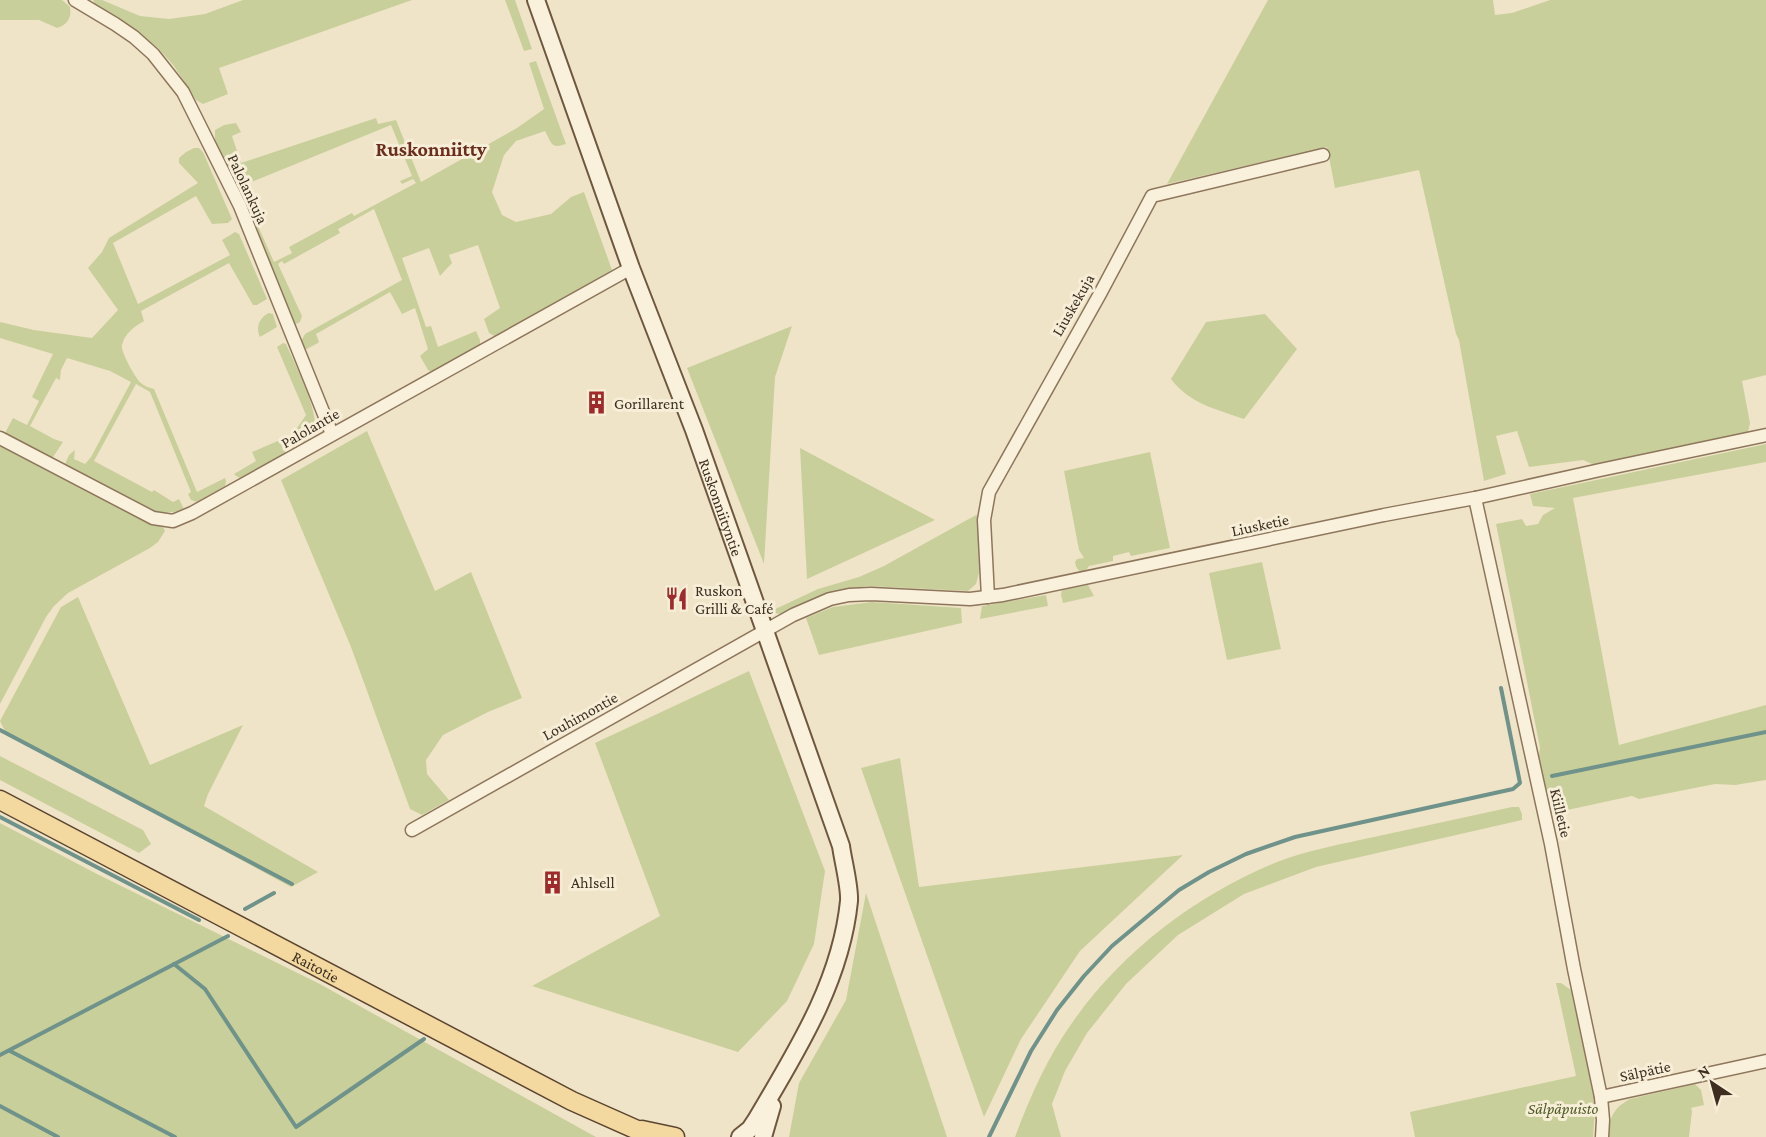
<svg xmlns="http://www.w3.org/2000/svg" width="1766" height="1137" viewBox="0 0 1766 1137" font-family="'Crimson Pro',serif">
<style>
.green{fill:#c9cf9b}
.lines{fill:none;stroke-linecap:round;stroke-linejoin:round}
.stream{stroke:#6f938a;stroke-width:4}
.street-casing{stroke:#8d765c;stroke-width:15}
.secondary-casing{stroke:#6f573f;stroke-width:20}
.primary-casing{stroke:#5b4430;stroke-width:21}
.street{stroke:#faf1dc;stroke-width:12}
.secondary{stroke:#faf1dc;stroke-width:16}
.primary{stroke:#f3d9a0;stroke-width:18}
.labels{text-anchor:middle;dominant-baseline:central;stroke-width:6;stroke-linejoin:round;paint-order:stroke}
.street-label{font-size:16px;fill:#3d2e20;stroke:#f7eed8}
.poi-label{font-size:16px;fill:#3d2e20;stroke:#f7eed8;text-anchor:start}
.park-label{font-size:16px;font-style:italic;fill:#4d5a26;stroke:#f7eed8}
.quarter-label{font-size:20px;font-weight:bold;fill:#6b2e1e;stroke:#f7eed8}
</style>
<rect width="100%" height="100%" fill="#f0e4c8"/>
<g class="green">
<path d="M0,0H62L70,7C72,18 67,25 57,28L39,20H0Z"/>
<polygon points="93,0 102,0 140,16 169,19 205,14 243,0 412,0 219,68 228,94 203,104 196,100 174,66 158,48 118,17 95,4"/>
<polygon points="505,0 515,0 532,49 524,51"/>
<polygon points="1268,0 1493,0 1495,15 1512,13 1550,0 1766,0 1766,375 1742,381 1750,423 1748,432 1597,466 1583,460 1529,467 1517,431 1496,436 1506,474 1484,481 1459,340 1456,334 1419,170 1335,188 1327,147 1167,184"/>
<path d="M536,61L566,144C551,149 552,144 545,131L516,141L504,155L492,192L502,215L516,222L551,214L571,197L584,192L612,270L496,337L489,333L484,319L500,308L478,245L449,255L452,263L440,276L429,248L402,258L426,327L431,326L438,347L476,331L480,340V345L431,372L428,370L420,356L428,349L415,308L402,314L390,292L316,334L319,342L318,343L305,350H303L300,343L305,334L402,280L374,209L338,229L340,233L284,264L282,261L278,264L302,316L300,322L294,325L244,214L250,208L274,262L292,253L289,247L350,214L352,213L354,216L416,183L413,179L402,184L400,181L412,176L391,125L244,185L241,187L244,196H239L215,144V130L224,125L236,123L241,132L232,136L241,163L376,118L378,124L396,120L421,182L517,128L544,109L529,63Z"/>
<path d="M194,148H199L203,152L232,219L228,223L212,224L196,196L113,243L138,304L230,255L222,240L235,232L239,234L267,299L257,305H253L229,263L141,311L144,321C134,327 125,333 122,345C120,351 136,379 141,383C144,386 149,388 154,389L197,492L225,478L226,481L225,486L197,502L191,500L188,494L191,492L150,392L136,384L94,461L152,492L154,490L173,502L179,499L184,509C171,514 162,513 149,510L67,467L65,464L69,455L75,450L74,459L85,464L91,457L131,382L110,371L67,358L61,370L60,380L56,378L30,426L54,439L63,442L53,457L51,458L5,433L13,418L27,425L39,401L32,397L53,354L0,338V322L34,330L92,338L118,310L88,268L102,252L109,238L198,183L179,163V158L186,152Z"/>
<path d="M269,313L273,314L277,327L260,337C255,327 260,317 269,313Z"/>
<path d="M1265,314L1297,349L1244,419C1216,409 1190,404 1171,379L1206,322Z"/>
<polygon points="792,326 775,377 764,564 687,368"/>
<path d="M283,343L286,344C294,362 320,413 314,429C312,436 307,440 302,443L297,442L293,434L306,415L277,347Z"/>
<polygon points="367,431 435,591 471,572 522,698 488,712 443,735 426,760 427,774 449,800 422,815 410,809 351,647 281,480"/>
<polygon points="280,440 286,453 240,478 236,476 234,474 256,461 252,452"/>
<polygon points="1766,444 1766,462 1573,498 1619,745 1766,705 1766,780 1735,785 1715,784 1639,799 1632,796 1549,814 1538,762 1540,748 1496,524 1522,519 1526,526 1538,524 1543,515 1555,508 1533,506 1530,494"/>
<polygon points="0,446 151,524 163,527 165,531 158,542 150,548 68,593 54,606 46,617 0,704"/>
<polygon points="800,448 935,520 807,579"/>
<path d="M1150,452L1170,548L1131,556L1129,552L1113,556V561L1089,566L1084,573C1078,571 1076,568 1075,562L1077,559L1084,558L1079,550L1064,471Z"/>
<polygon points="976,515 978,516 979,573 976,584 968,591 868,586 840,590 823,595 780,614 769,612 818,589 859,577 884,566"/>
<polygon points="1262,562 1281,649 1227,660 1209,573"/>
<polygon points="1088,585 1094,596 1063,603 1061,595 1062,590"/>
<polygon points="1046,595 1048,606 980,619 982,606"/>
<polygon points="78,597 150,765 243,725 208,794 204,806 318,872 291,887 6,733 0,721 61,607"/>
<polygon points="872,602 961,608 962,623 819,655 806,618 833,607"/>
<polygon points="749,671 825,871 814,944 787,1001 738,1052 532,986 660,916 595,743"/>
<polygon points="0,756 143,830 151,844 139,853 0,780"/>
<polygon points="900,758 919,887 1183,855 1080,951 1021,1039 984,1117 861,768"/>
<path d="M1512,807H1519L1522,814V820L1316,867L1244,894L1178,935L1126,984L1087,1033L1065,1071L1052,1104L1061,1137H1015C1030,1097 1047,1058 1072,1023C1121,952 1198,894 1277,862C1308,850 1342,844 1374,837C1420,827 1466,817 1512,807Z"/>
<polygon points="0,823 97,874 318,983 596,1137 0,1137"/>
<polygon points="866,893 947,1137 789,1137 799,1083 846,1000"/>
<polygon points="1556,983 1561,983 1571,990 1593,1094 1595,1110 1593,1137 1415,1137 1410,1112 1576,1076"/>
<path d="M1695,1084L1701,1090L1704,1105L1691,1108L1692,1111L1689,1137H1608C1610,1117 1612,1109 1630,1099Z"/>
</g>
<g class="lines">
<g class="stream">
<polyline points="0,730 292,884"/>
<polyline points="1552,776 1766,732"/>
<polyline points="0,817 199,920"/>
<polyline points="245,909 274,893"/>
<polyline points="174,964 205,989 296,1127 424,1039"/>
<polyline points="10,1051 175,1137"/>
<polyline points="0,1055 228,936"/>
<polyline points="0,1106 58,1137"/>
<polyline points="989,1137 1031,1051 1057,1010 1084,976 1112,946 1179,890 1209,872 1246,854 1295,837 1513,789 1520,783 1501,688"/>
</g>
<defs>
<g id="street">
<polyline points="75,0 115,24 134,37 153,54 183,92 240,206 332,434"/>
<polyline points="0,438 153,518 173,521 192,513 631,268"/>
<polyline points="1475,498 1551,844 1574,969 1601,1097 1603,1120 1602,1137"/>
<polyline points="988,597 984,520 989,492 1101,292 1152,196 1323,155"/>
<polyline points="412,830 793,615 830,599 849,595 871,594 970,599 1003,595 1384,515 1475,498 1600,470 1766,435"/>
<polyline points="1601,1097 1766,1061"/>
</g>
<g id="secondary">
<path id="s1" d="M536,0L631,268L694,430L841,846C843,861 850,887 849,901C841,982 796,1052 756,1120L750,1129L740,1137"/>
<polyline points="763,1137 772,1106"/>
</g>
<g id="primary">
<path id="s2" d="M0,800L572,1101L653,1137"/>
<polyline points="642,1130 675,1137"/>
</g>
</defs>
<use href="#street" class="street-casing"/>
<use href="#secondary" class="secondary-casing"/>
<use href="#primary" class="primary-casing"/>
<use href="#street" class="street"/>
<use href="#secondary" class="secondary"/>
<use href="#primary" class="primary"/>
</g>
<defs>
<symbol id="building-bare" viewBox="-9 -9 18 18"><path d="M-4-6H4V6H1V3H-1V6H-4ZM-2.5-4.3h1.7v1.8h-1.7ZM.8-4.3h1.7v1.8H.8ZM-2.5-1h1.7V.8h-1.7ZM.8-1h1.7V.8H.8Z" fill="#9e2a2b" stroke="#f7eed8" stroke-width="2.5" paint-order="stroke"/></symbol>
<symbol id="restaurant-bare" viewBox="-9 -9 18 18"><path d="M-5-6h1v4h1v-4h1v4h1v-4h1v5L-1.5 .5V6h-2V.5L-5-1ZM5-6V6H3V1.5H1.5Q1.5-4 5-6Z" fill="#9e2a2b" stroke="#f7eed8" stroke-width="2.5" paint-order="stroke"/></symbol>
</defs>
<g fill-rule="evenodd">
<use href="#building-bare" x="580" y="386" width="33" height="33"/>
<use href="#restaurant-bare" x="660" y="582" width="33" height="33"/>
<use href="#building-bare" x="536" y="866" width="33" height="33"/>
</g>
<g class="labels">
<g class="street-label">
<text transform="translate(248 189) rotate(65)">Palolankuja</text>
<text transform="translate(1073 305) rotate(-60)">Liuskekuja</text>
<text transform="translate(310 428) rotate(-30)">Palolantie</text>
<text stroke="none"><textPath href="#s1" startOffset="540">Ruskonniityntie</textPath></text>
<text transform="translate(1260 525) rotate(-12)">Liusketie</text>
<text transform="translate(580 716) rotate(-29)">Louhimontie</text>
<text transform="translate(1561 813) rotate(77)">Kiilletie</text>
<text stroke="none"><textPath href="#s2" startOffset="357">Raitotie</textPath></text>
<text transform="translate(1645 1071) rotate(-12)">Sälpätie</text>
</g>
<g class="poi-label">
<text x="614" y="403">Gorillarent</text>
<text x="695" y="590">Ruskon<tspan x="695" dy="18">Grilli &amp; Café</tspan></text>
<text x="571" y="882">Ahlsell</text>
</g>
<g class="park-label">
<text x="1563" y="1108">Sälpäpuisto</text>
</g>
<g class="quarter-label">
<text x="431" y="149">Ruskonniitty</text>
</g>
</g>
<g transform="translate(1712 1083) rotate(324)" stroke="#f7eed8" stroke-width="4.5" paint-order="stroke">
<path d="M0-4.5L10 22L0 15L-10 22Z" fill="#3d2e20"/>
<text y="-9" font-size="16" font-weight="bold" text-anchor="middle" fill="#3d2e20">N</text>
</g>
</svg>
